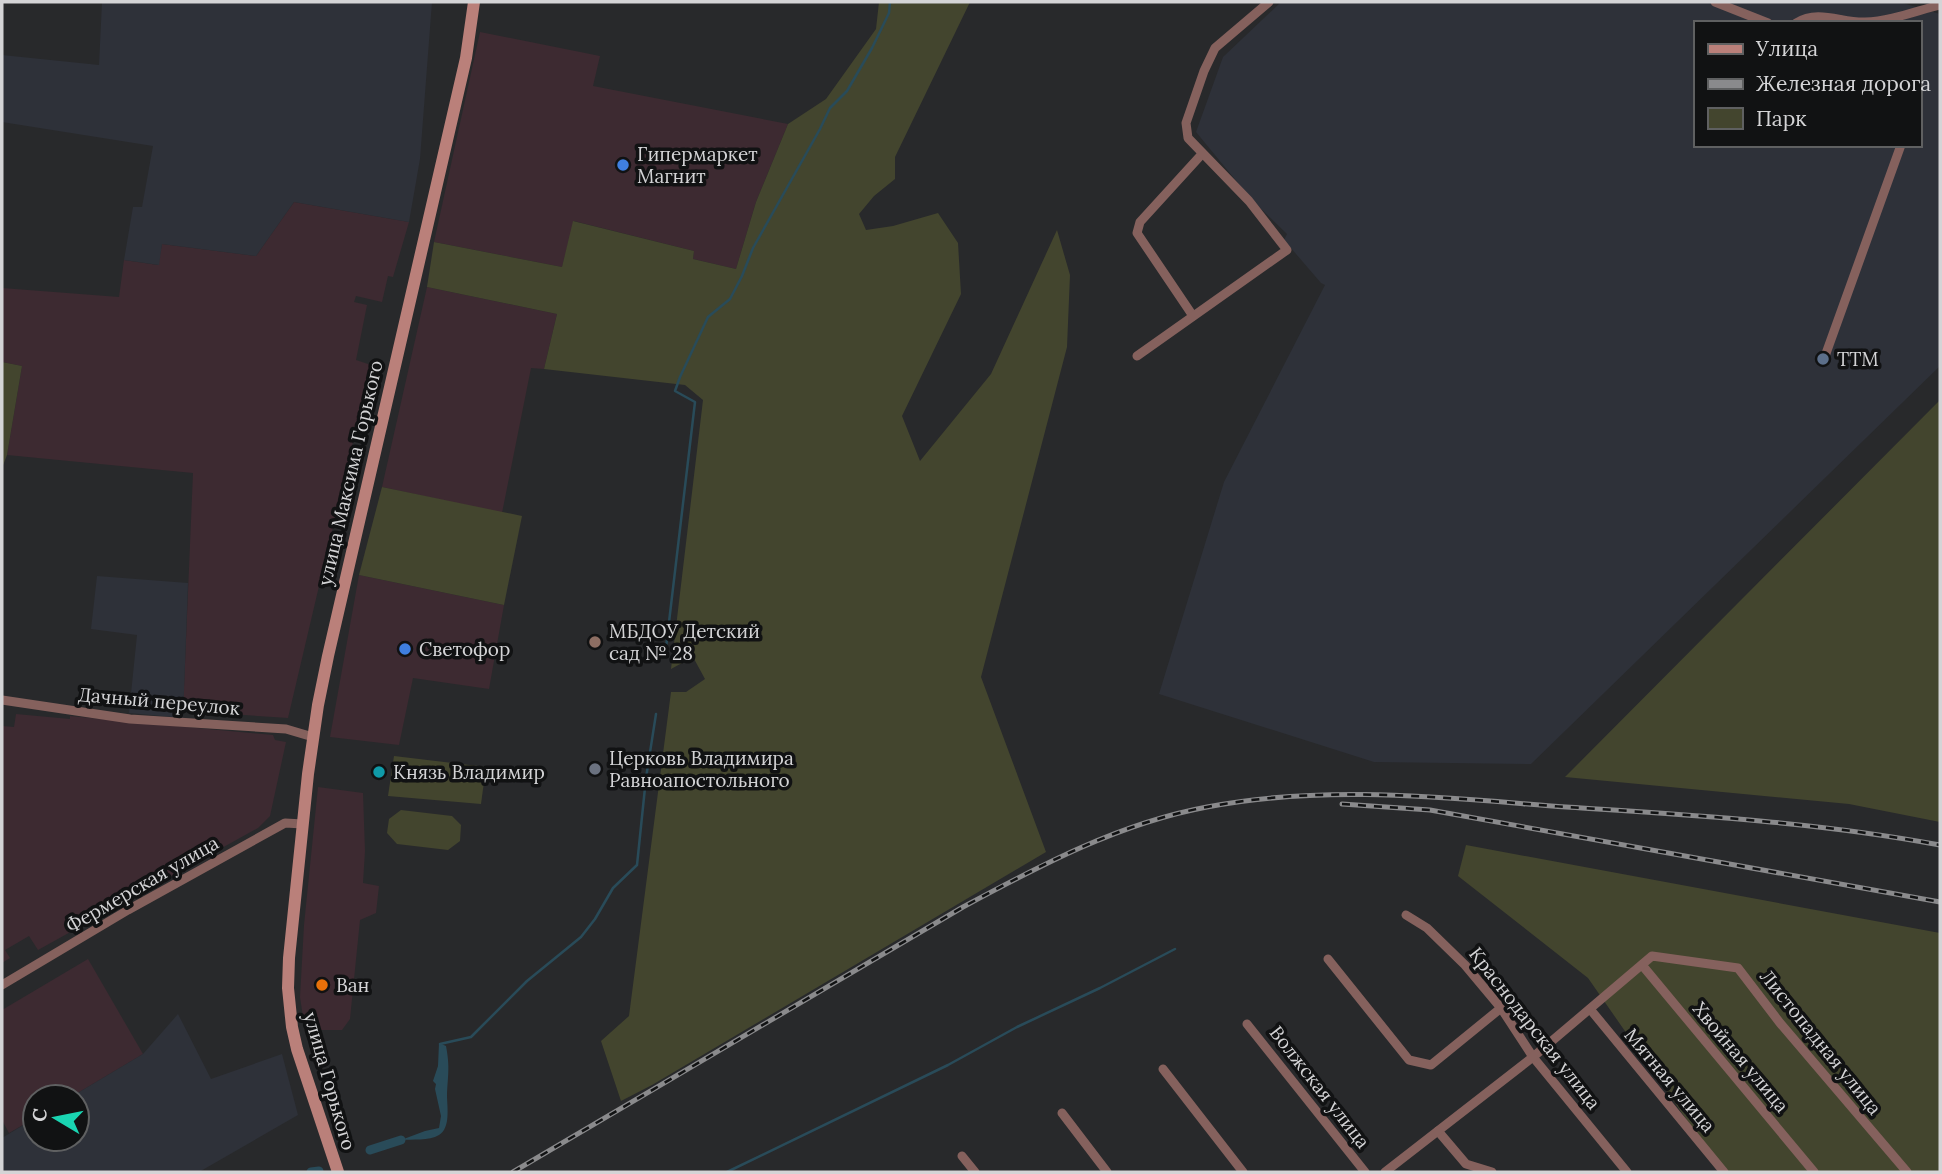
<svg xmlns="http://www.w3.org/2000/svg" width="1942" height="1174" viewBox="0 0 1942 1174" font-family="Lora,serif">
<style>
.commercial{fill:#3d2a31}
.built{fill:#2e3139;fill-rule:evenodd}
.green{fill:#43452e}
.water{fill:#294b59}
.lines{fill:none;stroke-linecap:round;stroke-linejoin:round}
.stream{stroke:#294b59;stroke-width:2.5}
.canal{stroke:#294b59;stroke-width:9}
.minor{stroke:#85615d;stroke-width:9}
.secondary{stroke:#ba807a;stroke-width:12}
.rail-casing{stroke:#8a8a8c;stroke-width:5}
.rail{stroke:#111213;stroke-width:2.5;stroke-dasharray:8;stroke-linecap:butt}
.shop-dot{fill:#3f7fe0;stroke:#111213;stroke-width:2.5}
.service-dot{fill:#5c6f8a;stroke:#111213;stroke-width:2.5}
.education-dot{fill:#8d6e63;stroke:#111213;stroke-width:2.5}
.worship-dot{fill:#6b7280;stroke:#111213;stroke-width:2.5}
.culture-dot{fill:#0f9aa8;stroke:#111213;stroke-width:2.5}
.food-dot{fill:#e8710a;stroke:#111213;stroke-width:2.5}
.labels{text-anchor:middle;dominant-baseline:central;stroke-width:7;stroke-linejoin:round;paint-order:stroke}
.poi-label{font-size:19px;fill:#d4d4d6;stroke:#111213;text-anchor:start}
.street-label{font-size:19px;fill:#d4d4d6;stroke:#111213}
</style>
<rect width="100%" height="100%" fill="#28292b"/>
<g class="commercial">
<polygon points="480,32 600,56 593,86 788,124 756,202 736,269 693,259 694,251 574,221 562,267 434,242"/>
<polygon points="294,202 409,222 393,277 388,276 382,302 356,296 354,302 367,305 356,360 371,365 288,718 183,711 193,473 7,455 22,366 2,362 2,288 119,297 124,260 158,265 162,244 256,256"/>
<polygon points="427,287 557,314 544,369 531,368 502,513 382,487"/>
<polygon points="359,575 504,605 489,689 413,678 399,745 330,737"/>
<polygon points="16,714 70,719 70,716 273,735 275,740 286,742 270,816 258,828 38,950 29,936 5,950 10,958 2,963 2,726 14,727"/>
<polygon points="318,787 363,793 365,851 363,883 379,886 376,913 360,920 350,1019 342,1030 305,1030 300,997 304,925"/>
<polygon points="88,959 143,1054 71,1097 35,1097 35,1118 9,1133 2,1120 2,1010"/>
</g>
<g class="built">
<polygon points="102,2 432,2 420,159 409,222 294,202 256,256 162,244 159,265 124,260 133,207 142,207 153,146 2,122 2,55 99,65"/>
<path d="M1281,2H1899L1940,14V366L1531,764L1374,762L1159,694L1224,482L1325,285L1321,283L1284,240L1287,234L1252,200L1196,132L1223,57ZM1695,23H1919V145H1695Z"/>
<polygon points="97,576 188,583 183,718 129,713 137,635 91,629"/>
<polygon points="178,1014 211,1079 282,1054 298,1115 199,1172 2,1172 2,1138 35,1118 35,1139 77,1139 77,1097 71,1097 143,1054"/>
</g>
<g class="green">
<polygon points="879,2 970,2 895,157 895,179 874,196 859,214 866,230 893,226 938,213 958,243 961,294 902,416 920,461 991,374 1057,230 1070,275 1067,347 981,677 1046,852 652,1085 621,1101 601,1041 629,1016 671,692 686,692 705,679 693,657 671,669 703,400 685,385 544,369 557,314 427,287 434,242 562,267 573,221 694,251 693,259 736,269 756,202 788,124 826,99 876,29"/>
<polygon points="2,362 22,366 7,455 2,468"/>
<polygon points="1940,400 1940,822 1849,804 1565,777"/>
<polygon points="382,487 522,516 504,605 359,575"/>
<polygon points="394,756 486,767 481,804 388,796"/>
<polygon points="401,810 452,816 461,825 460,841 448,850 397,844 387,833 389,819"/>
<polygon points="1466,845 1940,933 1940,1172 1723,1172 1588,978 1458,876"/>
</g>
<path class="water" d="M439,1043L446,1046C450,1067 448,1074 447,1095C447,1106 451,1128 439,1135C429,1141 412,1139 401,1140L425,1131L439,1128L441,1116L435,1089L436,1084L433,1081L438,1066Z"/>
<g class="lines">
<g class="stream">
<polyline points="665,656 695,402 675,391 680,377 708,317 730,299 742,276 753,248 820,129 830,108 847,91 872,48 889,13 890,2"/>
<polyline points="440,1044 471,1037 527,981 581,937 595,919 613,888 637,865 646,778 656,714"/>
<polyline points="727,1172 948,1065 1017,1027 1100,988 1175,949"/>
</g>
<g class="canal">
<polyline points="370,1150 401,1140"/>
<polyline points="311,1172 319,1171"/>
</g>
<g class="minor">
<polyline points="1715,2 1768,23"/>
<path d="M1796,23C1819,9 1841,23 1865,22C1891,21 1916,11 1940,5"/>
<polyline points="1193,316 1137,233 1140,222 1202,154"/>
<polyline points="1137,356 1287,250 1249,201 1188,138 1186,123 1204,71 1215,48 1269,2"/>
<polyline points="1824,359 1901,145"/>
<polyline points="2,700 130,719 286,729 313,737"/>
<polyline points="1406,915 1427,928 1465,965 1501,1008 1533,1057 1627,1172"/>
<polyline points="1328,959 1409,1060 1431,1065 1501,1008"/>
<polyline points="1642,965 1814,1172"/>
<polyline points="2,985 128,910 285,823 303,824"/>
<polyline points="1590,1009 1724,1172"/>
<polyline points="1247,1024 1365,1172"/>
<polyline points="1163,1069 1243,1172"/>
<polyline points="1062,1113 1107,1172"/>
<polyline points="1438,1131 1466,1164 1492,1172"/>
<polyline points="962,1156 975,1172"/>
<polyline points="1385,1172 1533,1057 1652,956 1738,968 1780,1023 1907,1172"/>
</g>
<polyline class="secondary" points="338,1172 297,1049 292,1027 288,988 289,958 308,774 318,705 328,656 466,58 474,2"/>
<defs>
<g id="rail">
<polyline points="1342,804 1430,810 1940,902"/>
<path d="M513,1172L963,907C1041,865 1120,823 1207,807C1326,784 1446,798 1566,807C1691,815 1817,822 1940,845"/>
</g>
</defs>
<use href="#rail" class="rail-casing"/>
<use href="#rail" class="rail"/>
</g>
<g class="shop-dot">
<circle cx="623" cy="165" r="7"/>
<circle cx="405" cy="649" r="7"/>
</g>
<circle class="service-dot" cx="1823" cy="359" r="7"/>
<circle class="education-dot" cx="595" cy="642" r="7"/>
<circle class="worship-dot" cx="595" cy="769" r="7"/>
<circle class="culture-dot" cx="379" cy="772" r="7"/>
<circle class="food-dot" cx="322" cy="985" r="7"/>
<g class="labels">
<g class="poi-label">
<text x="637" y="154">Гипермаркет<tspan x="637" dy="22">Магнит</tspan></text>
<text x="1837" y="359">ТТМ</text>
<text x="609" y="631">МБДОУ Детский<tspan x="609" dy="22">сад № 28</tspan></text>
<text x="419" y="649">Светофор</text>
<text x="609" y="758">Церковь Владимира<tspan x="609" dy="22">Равноапостольного</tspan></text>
<text x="393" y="772">Князь Владимир</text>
<text x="336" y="985">Ван</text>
</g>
<g class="street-label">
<text transform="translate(350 473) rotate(-77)">улица Максима Горького</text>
<text transform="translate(159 701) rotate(5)">Дачный переулок</text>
<text transform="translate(142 884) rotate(-30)">Фермерская улица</text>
<text transform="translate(1535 1028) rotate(52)">Краснодарская улица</text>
<text transform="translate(1821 1042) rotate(51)">Листопадная улица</text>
<text transform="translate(1741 1057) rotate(50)">Хвойная улица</text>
<text transform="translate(1670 1080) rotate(50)">Мятная улица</text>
<text transform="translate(330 1081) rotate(74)">улица Горького</text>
<text transform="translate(1320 1087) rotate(52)">Волжская улица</text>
</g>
</g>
<rect width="1942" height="1174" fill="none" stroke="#d4d4d6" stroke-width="7"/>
<rect x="1694" y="21" width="228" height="126" fill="#111213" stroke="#5f6061" stroke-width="2"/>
<rect x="1708" y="44" width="35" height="10" fill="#ba807a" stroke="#5f6061" stroke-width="2"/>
<text x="1756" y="56" font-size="21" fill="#d4d4d6">Улица</text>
<rect x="1708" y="79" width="35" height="10" fill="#8a8a8c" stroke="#5f6061" stroke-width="2"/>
<text x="1756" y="91" font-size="21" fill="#d4d4d6">Железная дорога</text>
<rect x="1708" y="108" width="35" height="21" fill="#43452e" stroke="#5f6061" stroke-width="2"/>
<text x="1756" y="126" font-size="21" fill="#d4d4d6">Парк</text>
<g transform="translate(56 1118) rotate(280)"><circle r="33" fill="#111213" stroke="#5f6061" stroke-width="2"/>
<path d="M0-5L12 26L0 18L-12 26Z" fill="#1ad5b2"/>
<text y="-10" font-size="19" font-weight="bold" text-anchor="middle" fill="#d4d4d6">С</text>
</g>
</svg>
